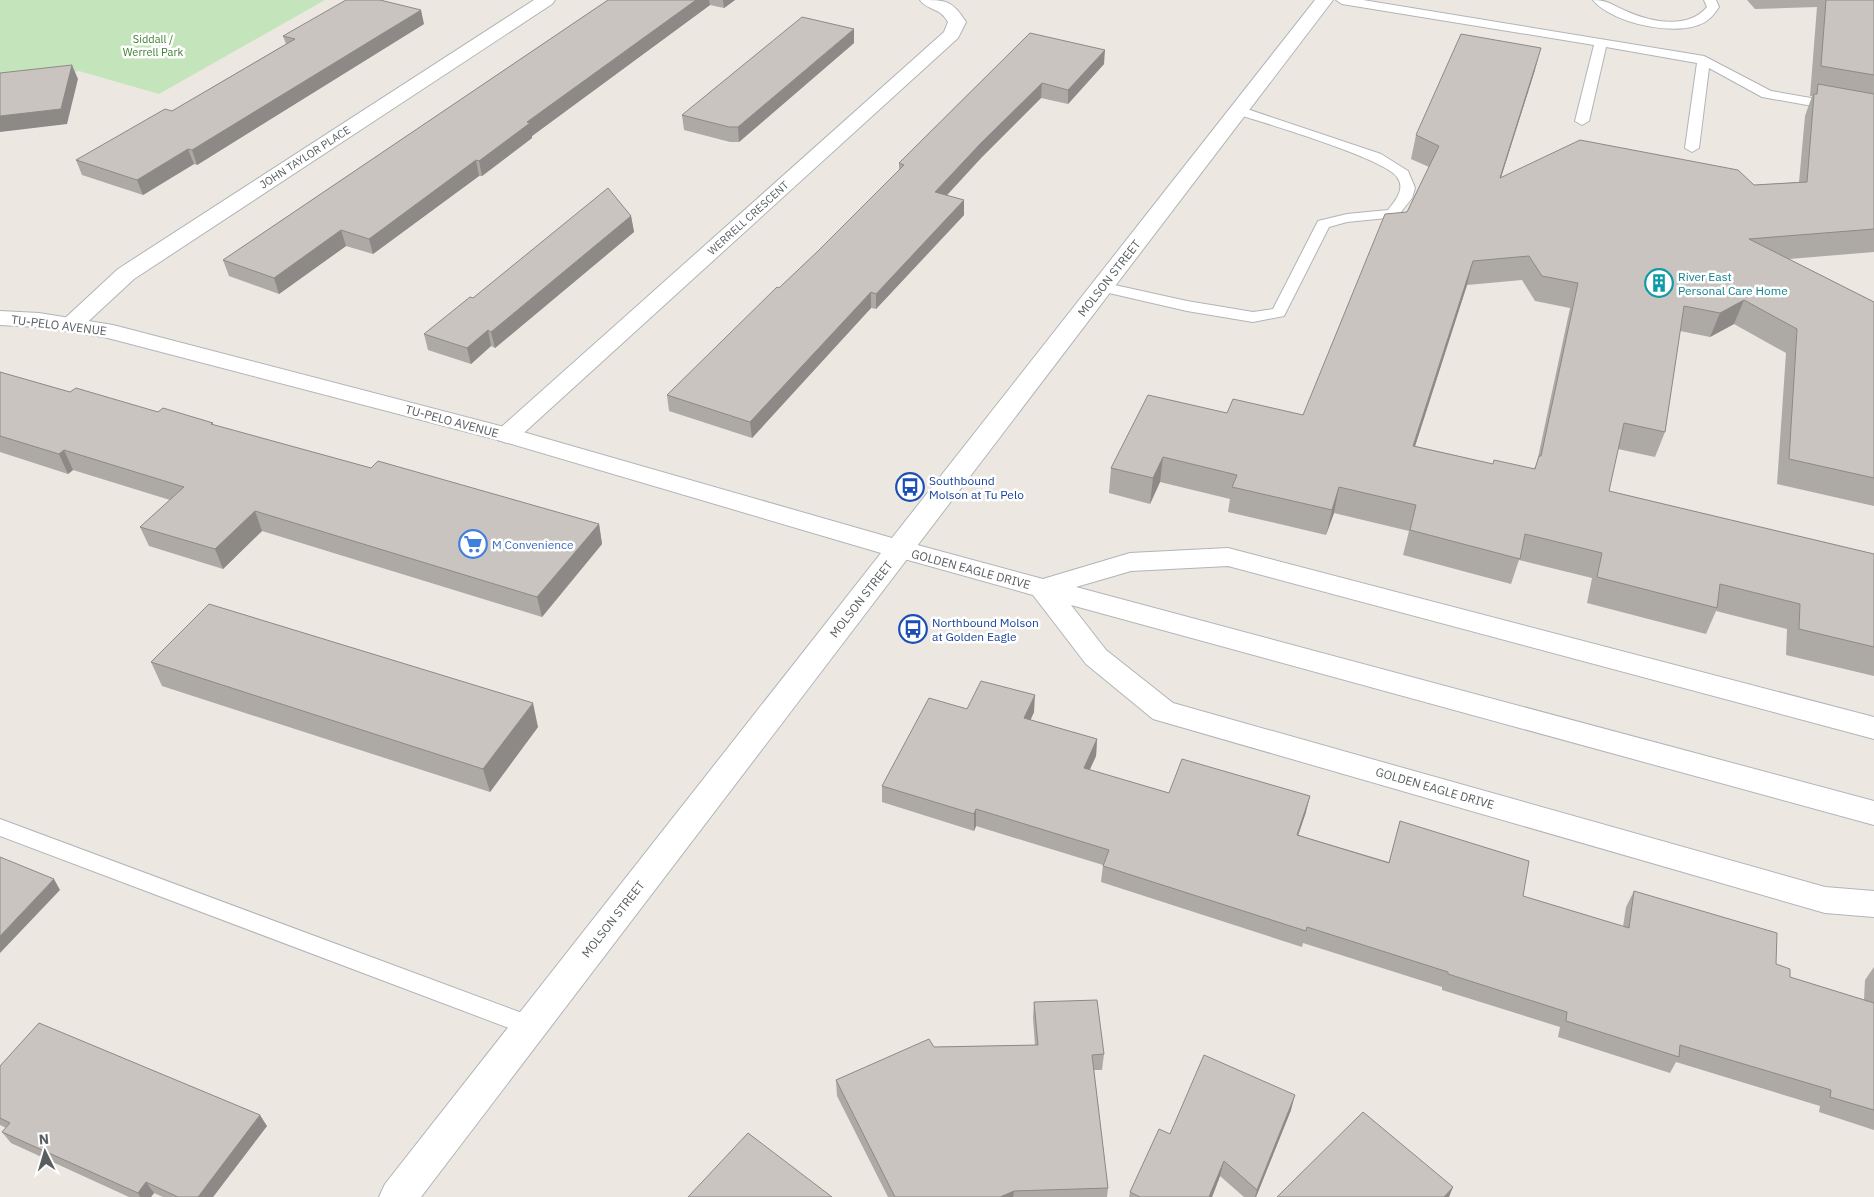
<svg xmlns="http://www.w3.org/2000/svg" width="1874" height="1197" viewBox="0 0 1874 1197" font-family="'IBM Plex Sans',sans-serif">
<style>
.green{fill:#c4e5bb}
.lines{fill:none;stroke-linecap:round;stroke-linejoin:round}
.service-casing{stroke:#b1b5b8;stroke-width:2}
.minor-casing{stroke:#b1b5b8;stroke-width:2}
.tertiary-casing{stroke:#b1b5b8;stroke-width:2}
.service{fill:#fff;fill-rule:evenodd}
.minor{fill:#fff;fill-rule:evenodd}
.tertiary{fill:#fff;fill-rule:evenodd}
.wall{fill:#ada9a4;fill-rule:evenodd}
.shaded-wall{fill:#8d8986}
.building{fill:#c9c4bf;stroke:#8d8986;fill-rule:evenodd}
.labels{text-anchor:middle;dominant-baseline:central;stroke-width:5;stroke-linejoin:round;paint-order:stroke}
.far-park-label{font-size:11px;fill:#3f8031;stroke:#fff}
.far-street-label{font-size:11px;fill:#595e61;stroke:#fff}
.culture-label{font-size:12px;fill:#0d838f;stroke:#fff;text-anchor:start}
.street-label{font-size:12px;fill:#595e61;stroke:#fff}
.transit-label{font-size:12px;fill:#164399;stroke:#fff;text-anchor:start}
.shop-label{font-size:12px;fill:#366cbe;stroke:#fff;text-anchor:start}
</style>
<rect width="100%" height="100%" fill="#ece7e0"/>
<polygon class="green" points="0,0 325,0 159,94 79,71 0,85"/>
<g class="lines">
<defs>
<g id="service">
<polygon points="1336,0 1363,0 1704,56 1771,91 1874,109 1874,117 1762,97 1709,68 1699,148 1692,152 1685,148 1697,63 1606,47 1589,121 1582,125 1575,121 1594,45 1342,4"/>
<path d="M1593,0C1608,0 1612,5 1626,11C1650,22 1688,30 1707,7L1704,0H1716L1719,7C1716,11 1713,16 1709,19C1685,40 1612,24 1593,0Z"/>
<path d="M1238,106L1381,154L1408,171L1415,188L1412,198L1397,217L1347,222L1329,227L1284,316L1253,322L1187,311L1096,290L1093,287L1096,284L1101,282L1187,301L1253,312L1273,309L1318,221L1347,214L1388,210C1395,201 1406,189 1397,177C1384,158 1262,122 1233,113L1231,110L1233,107Z"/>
<polygon points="0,819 538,1019 542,1026 538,1033 530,1036 0,836"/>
</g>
<g id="minor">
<polygon points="534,0 555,0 552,4 134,279 79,330 71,332 63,330 60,325 63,320 118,269"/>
<path d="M920,0C946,0 952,0 966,22L958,38L516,440L507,443L498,440L495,435L498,430L944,32L948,22C940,7 928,11 920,0Z"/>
<polygon points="899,540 1043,579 1130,553 1228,548 1874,717 1874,739 1228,566 1131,571 1076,587 1874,801 1874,825 1071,605 1106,650 1173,703 1825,887 1874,891 1874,917 1825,913 1153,719 1086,664 1033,595 890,555 886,549 890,543"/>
</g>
<polygon id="tertiary" points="1315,0 1333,0 421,1197 379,1197 385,1184 881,553 498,440 104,337 39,327 0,325 0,311 39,313 113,325 516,430 892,538"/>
</defs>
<use href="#service" class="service-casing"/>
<use href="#minor" class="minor-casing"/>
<use href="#tertiary" class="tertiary-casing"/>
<use href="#service" class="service"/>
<use href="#minor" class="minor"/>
<use href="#tertiary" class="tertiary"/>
</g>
<g class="wall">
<polygon points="608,0 735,0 724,8 710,5 532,136 532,138 482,176 479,176 373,254 346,246 279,294 229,276 223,260"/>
<path d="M1747,0H1874V252L1789,259L1874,302V506L1777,484L1786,353L1734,324L1710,337L1680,331L1665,432L1655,457L1618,449L1609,491L1874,554V676L1786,655L1787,629L1716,611L1706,634L1587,603L1592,578L1519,560L1511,584L1403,555L1409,531L1334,513L1326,535L1228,512L1230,499L1160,482L1150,504L1109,493L1111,468L1227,413L1303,415L1407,212L1429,167L1411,159L1416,135L1535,70L1501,178L1754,185L1799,182L1805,116L1812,96H1810L1817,7L1755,9ZM1522,280L1535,301L1570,308L1537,462L1534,469L1493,464L1415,446L1467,285Z"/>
<polygon points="424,24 197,165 194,164 143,195 82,175 76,160 172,111 286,44 283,36"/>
<polygon points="1030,33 1104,64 1068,104 1041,98 981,158 947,195 964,215 876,309 871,308 752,438 669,411 667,395 818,251 899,170 899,163"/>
<polygon points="854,43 739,142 730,142 684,130 682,115"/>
<polygon points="631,216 634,232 495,348 491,346 471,364 428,350 424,334 473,298"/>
<polygon points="0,372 70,392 158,412 213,423 213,425 371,468 599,524 602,544 542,617 262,531 223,569 149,546 140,527 170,500 73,470 68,474 0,452"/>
<polygon points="151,662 538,727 490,792 162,686"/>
<polygon points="967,709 1034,712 1030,720 1097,739 1096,756 1089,770 1169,793 1306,812 1298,835 1389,862 1400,821 1523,896 1623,927 1626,907 1634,891 1776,964 1790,977 1864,1000 1865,980 1874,967 1874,1130 1819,1112 1820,1106 1676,1062 1670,1073 1558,1037 1560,1027 1442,990 1442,987 1303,943 1302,947 1101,882 1103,865 976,826 974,831 882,802 882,786"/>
<polygon points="1034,1002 1104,1054 1102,1070 1094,1070 1108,1188 1107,1197 888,1197 837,1096 836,1080 934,1047 1035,1045 1033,1018"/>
<polygon points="0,1066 267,1126 213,1197 163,1197 154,1193 151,1197 129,1197 11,1143 2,1132 6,1128 0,1125"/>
<polygon points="1291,1110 1256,1197 1244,1197 1220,1176 1212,1197 1129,1197 1130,1192"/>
</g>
<g class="shaded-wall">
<polygon points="696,0 709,0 710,5 532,136 532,138 482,176 479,161 527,122"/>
<polygon points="723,0 735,0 724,8"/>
<polygon points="421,10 424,24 197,165 192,150"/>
<polygon points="854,29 854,43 739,142 738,127"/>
<polygon points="1541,48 1535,70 1493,202 1500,178"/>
<polygon points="1105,50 1104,64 1068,104 1068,90"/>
<polygon points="72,65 78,79 67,124 0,132 0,116"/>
<polygon points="1042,83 1041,98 981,158 936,207 935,192 981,143"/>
<polygon points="188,149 194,164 143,195 137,180"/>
<polygon points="476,160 479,176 373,254 369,239"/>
<polygon points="964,200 964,215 876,309 876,294"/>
<polygon points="631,216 634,232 495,348 491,332"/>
<polygon points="341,230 346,246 279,294 274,278"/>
<polygon points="1473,261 1467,285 1407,471 1413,446"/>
<polygon points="871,292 871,308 752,438 750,422"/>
<polygon points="1744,300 1734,324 1710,337 1720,313"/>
<polygon points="488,330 491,346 471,364 467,348"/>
<polygon points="64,450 73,470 68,474 59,454"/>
<polygon points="1163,457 1160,482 1150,504 1153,478"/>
<polygon points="1339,487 1334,513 1326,535 1332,510"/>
<polygon points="255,511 262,531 223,569 215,549"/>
<polygon points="599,524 602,544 542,617 537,597"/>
<polygon points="1035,695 1034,712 1024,735 1024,718"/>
<polygon points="533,703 538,727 490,792 483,769"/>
<polygon points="1097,739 1096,756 1083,785 1084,768"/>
<polygon points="1310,796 1306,812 1293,851 1297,835"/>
<polygon points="976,809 976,826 974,831 974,814"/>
<polygon points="54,879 60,890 0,953 0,936"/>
<polygon points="1295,1095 1291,1110 1256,1197 1255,1197 1257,1190"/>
<polygon points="260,1115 267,1126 213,1197 198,1197"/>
<polygon points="1224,1161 1220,1176 1212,1197 1209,1197"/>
<polygon points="146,1182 154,1193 151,1197 140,1197 138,1193"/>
<polygon points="1453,1187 1449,1197 1444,1197"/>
<polygon points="1014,1191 1013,1197 1000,1197"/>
</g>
<g class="building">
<polygon points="346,0 380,0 421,10 192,150 188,149 137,180 76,160 165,109 172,111 295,39 283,36"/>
<polygon points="608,0 696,0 527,122 530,123 479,161 476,160 369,239 341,230 274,278 223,260"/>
<polygon points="1826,0 1874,0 1874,75 1821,66"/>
<polygon points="802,17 854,29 738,127 729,127 682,115"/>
<polygon points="1030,33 1105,50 1068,90 1042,83 981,143 935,192 964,200 876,294 871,292 750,422 667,395 777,287 779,288 818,251 904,165 899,163"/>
<path d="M1461,34L1541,48L1500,178L1580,140L1738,170L1754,185L1807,182L1814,94H1817L1818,84L1874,94V229L1749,239L1874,302V478L1789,459L1797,329L1744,300L1720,313L1684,306L1665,432L1624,423L1609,491L1874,554V647L1799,629L1800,604L1720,584L1717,608L1597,577L1602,553L1525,534L1520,559L1410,530L1416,505L1339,487L1332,510L1232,487L1237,475L1163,457L1153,478L1111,468L1148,395L1227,413L1233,399L1303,415L1385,214L1407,212L1439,146L1416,135ZM1529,256L1542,276L1578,283L1541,456H1539L1535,469L1494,460L1493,464L1413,446L1473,261Z"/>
<polygon points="72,65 61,109 0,116 0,73"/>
<polygon points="608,188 631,216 491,332 488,330 467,348 424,334 470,297 473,298"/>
<polygon points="0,372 70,392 76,388 158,412 163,408 213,423 211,424 371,468 378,461 599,524 537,597 255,511 215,549 140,527 184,487 64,450 59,454 0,436"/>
<polygon points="209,604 533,703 483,769 151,662"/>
<polygon points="981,681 1035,695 1024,718 1097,739 1084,768 1169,793 1182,759 1310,796 1297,835 1389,863 1400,821 1529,861 1523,896 1629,928 1634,891 1777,933 1776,964 1790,969 1790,977 1874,1003 1874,1110 1830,1097 1831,1090 1680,1045 1679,1057 1566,1021 1567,1012 1448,974 1448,972 1307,927 1306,931 1103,866 1109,850 976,809 974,814 882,786 929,698 967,709"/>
<polygon points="0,857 54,879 0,936"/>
<polygon points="1097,1000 1104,1054 1092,1055 1108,1188 1014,1191 1000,1197 895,1197 836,1080 929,1039 934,1047 1038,1045 1034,1002"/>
<polygon points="39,1023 260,1115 198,1197 178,1197 146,1182 138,1193 2,1132 10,1123 0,1118 0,1066"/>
<polygon points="1204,1055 1295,1095 1257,1190 1224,1161 1209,1197 1140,1197 1130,1192 1159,1129 1170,1134"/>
<polygon points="1363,1112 1453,1187 1444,1197 1277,1197"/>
<polygon points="748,1133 832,1197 688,1197"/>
</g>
<defs>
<symbol id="building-ring" viewBox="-11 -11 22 22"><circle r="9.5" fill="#fff" stroke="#0f9aa8" stroke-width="1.5"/><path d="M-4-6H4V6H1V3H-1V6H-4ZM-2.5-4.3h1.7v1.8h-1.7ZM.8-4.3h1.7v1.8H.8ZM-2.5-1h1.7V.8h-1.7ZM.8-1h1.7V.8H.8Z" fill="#0f9aa8"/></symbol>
<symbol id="bus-ring" viewBox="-11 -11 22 22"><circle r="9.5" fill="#fff" stroke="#1a4fb4" stroke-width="1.5"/><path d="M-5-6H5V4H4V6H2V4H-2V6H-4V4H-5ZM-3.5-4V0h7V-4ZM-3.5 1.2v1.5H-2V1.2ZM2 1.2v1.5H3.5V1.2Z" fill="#1a4fb4"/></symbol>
<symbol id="supermarket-ring" viewBox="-11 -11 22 22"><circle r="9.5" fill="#fff" stroke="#3f7fe0" stroke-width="1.5"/><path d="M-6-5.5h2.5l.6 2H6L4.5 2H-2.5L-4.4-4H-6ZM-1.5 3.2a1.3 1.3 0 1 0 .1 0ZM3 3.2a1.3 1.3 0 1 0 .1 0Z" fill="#3f7fe0"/></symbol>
</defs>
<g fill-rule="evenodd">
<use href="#building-ring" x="1643" y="267" width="32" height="32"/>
<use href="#bus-ring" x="894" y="471" width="32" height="32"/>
<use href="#supermarket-ring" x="457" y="528" width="32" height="32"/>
<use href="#bus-ring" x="897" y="613" width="32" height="32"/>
</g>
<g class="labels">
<g class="far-park-label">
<text x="153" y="39">Siddall /<tspan x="153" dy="13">Werrell Park</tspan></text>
</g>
<g class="far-street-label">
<text transform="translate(305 157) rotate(-33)">JOHN TAYLOR PLACE</text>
<text transform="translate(748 218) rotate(-42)">WERRELL CRESCENT</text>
</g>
<g class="culture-label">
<text x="1678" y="276">River East<tspan x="1678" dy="14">Personal Care Home</tspan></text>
</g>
<g class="street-label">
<text transform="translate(1109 278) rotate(-52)">MOLSON STREET</text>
<text transform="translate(59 325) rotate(7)">TU-PELO AVENUE</text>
<text transform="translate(452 421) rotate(15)">TU-PELO AVENUE</text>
<text transform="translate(971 569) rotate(15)">GOLDEN EAGLE DRIVE</text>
<text transform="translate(861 599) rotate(-52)">MOLSON STREET</text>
<text transform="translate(1435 788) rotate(16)">GOLDEN EAGLE DRIVE</text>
<text transform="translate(613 919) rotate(-52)">MOLSON STREET</text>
</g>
<g class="transit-label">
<text x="929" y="480">Southbound<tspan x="929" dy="14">Molson at Tu Pelo</tspan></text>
<text x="932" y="622">Northbound Molson<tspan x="932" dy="14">at Golden Eagle</tspan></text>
</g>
<g class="shop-label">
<text x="492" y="544">M Convenience</text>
</g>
</g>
<g transform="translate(45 1152) rotate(355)" stroke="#ffffff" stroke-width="4" paint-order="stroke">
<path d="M0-4L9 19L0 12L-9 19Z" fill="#595e61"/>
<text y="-8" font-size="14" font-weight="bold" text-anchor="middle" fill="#595e61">N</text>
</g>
</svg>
